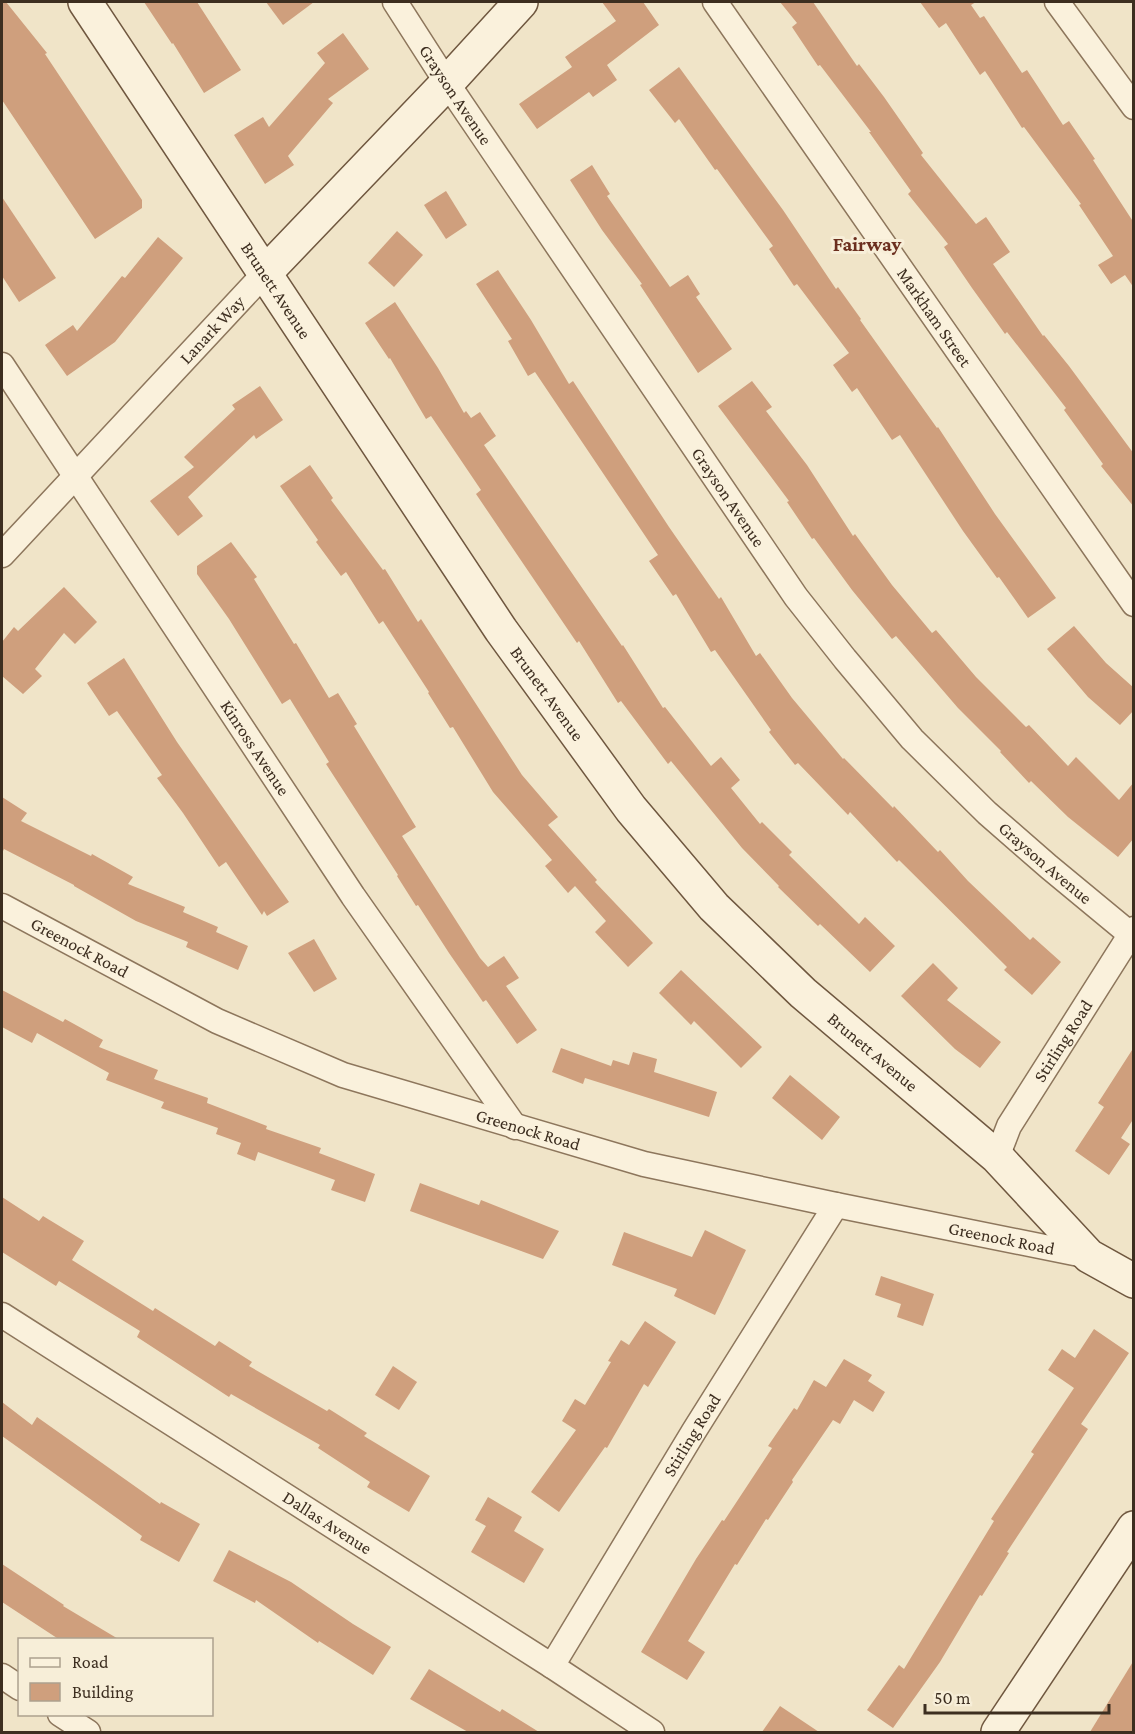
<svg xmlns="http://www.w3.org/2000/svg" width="1135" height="1734" viewBox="0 0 1135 1734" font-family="'Crimson Pro',serif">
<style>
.building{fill:#cf9f7d}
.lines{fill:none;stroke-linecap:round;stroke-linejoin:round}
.street-casing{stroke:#8d765c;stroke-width:27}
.secondary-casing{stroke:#6f573f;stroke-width:36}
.street{stroke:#faf1dc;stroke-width:24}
.secondary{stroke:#faf1dc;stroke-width:33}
.labels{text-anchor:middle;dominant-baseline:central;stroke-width:6;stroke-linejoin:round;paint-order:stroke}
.street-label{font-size:18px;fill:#3d2e20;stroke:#f7eed8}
.neighbourhood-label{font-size:20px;font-weight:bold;fill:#6b2e1e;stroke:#f7eed8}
</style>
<rect width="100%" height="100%" fill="#f0e4c8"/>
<g class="building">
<polygon points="2,2 6,2 47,53 45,54 142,200 142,208 95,239 2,100"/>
<polygon points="144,2 197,2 241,70 204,93 173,43 172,44"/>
<polygon points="266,2 314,2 283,25"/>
<polygon points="602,2 643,2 659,25 607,65 617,80 593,97 589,92 537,129 519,104 572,67 565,57 616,21"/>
<polygon points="780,2 813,2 857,66 859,64 884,97 923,153 921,155 976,224 986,217 1010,252 993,264 1043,336 1044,335 1069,366 1134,454 1134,507 1101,466 1103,464 1064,410 1066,408 1007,332 1005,334 972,288 944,247 948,244 908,194 911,191 869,132 871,132 820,65 818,66 792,27 797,23"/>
<polygon points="920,2 976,2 971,5 980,18 984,16 1022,73 1027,70 1063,125 1069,121 1095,159 1093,160 1134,223 1134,288 1125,275 1111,284 1098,265 1113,256 1079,205 1081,204 1024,127 1022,128 985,71 980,75 946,23 939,28"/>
<polygon points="343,33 369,69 328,99 333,103 288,156 294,165 265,184 234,135 263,117 269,127 325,63 317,53"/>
<polygon points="679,67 783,210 836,289 838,287 861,319 860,320 937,428 938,427 995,514 1056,598 1028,618 999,577 997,578 963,531 900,435 892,440 857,388 852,392 833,365 849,353 797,284 794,286 769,249 773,246 717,169 715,170 679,119 675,123 649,90"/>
<polygon points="592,165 610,194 607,196 670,287 688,275 700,294 696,297 732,349 698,373 640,285 642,284 602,230 570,180"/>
<polygon points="446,191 467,225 446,239 424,205"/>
<polygon points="2,197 56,278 19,302 2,276"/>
<polygon points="397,231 423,255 394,287 368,263"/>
<polygon points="158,237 183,258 115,342 67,376 45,345 73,325 77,331 122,276 125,278"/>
<polygon points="498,270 531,320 569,384 573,381 669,527 719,599 721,597 756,656 760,653 792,698 843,759 844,758 893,808 894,806 938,852 940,850 968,881 1030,940 1033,937 1061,962 1032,995 1004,970 1007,967 899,860 897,862 850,812 848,815 798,763 795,765 769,732 771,730 715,650 711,652 676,594 673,596 649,561 658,555 535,372 528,376 508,341 512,339 476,284"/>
<polygon points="395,302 438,368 464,413 466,411 471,418 480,412 496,436 484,445 622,646 623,645 663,708 665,707 711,766 721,757 740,780 731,788 760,824 762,822 792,852 789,855 859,924 865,917 895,946 870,972 820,924 818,926 778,887 779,886 742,848 671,761 668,764 621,701 618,703 579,641 577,643 476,494 481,490 431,416 426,419 390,358 389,359 365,323"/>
<polygon points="752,381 772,407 766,411 807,465 853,536 855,534 892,585 932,633 936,630 976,677 1026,727 1029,725 1068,766 1076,757 1119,800 1134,782 1134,838 1118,857 1068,817 1031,781 1029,783 1000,752 1001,751 958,708 896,636 892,639 852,590 814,538 812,539 787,502 789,501 718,406"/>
<polygon points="260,386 283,420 256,439 254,435 188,497 203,516 178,536 150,501 194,467 184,457 235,409 232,405"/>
<polygon points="310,465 333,498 331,500 383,570 385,569 418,622 421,619 522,775 558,817 548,825 597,880 595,882 653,943 628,967 595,932 606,921 575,886 568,893 545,866 552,860 493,792 453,727 450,728 428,693 429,692 383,621 379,624 346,572 341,576 316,542 318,540 280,486"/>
<polygon points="231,542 257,577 254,579 294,644 296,643 329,698 338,693 357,724 354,726 416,827 402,836 480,958 488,967 504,956 519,978 506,986 537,1030 517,1044 486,1000 483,1002 449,953 418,905 416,906 397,876 398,875 326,764 329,762 290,699 282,704 229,619 197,574 197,566"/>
<polygon points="64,587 97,622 75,644 64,633 35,669 42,676 23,694 2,676 2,642 14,627 18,631"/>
<polygon points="1074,626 1106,663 1134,688 1134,710 1120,725 1088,697 1047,649"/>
<polygon points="124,658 177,742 289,902 267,916 264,911 262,915 226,862 219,867 183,813 157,778 162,775 117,711 109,716 87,683"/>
<polygon points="2,797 27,813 21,821 91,856 92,854 133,877 128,884 185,907 183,912 218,927 216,932 248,946 238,970 186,947 188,942 136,921 74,886 74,885 4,849 2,853"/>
<polygon points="314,939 337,979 314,992 288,953"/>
<polygon points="933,963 958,988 947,1000 1001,1042 980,1068 955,1049 901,996"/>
<polygon points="681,970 762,1047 741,1068 694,1021 691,1025 659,993"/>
<polygon points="2,990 63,1022 65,1019 103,1040 99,1047 158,1070 154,1079 208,1098 207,1103 267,1126 266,1129 321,1148 319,1153 375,1174 365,1202 331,1190 335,1180 258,1152 255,1161 237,1154 241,1143 216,1134 218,1128 161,1108 164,1102 106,1080 109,1073 37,1033 32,1043 2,1027"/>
<polygon points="1134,1047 1134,1118 1121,1138 1130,1144 1109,1175 1075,1151 1104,1107 1098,1103"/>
<polygon points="561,1048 611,1066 613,1060 629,1065 633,1052 657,1059 654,1072 717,1092 709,1117 585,1078 583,1084 552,1072"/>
<polygon points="790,1075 840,1117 822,1140 772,1098"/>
<polygon points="420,1183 479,1205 481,1200 559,1231 543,1259 410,1211"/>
<polygon points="2,1197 39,1221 43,1216 84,1241 72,1260 153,1311 155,1308 215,1346 219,1341 252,1362 249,1366 327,1411 329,1409 367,1433 364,1436 430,1476 409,1512 367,1487 370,1482 318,1448 320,1445 231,1394 229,1397 137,1337 140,1331 59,1281 56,1286 2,1252"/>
<polygon points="705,1230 746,1250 715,1315 674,1296 677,1289 612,1265 624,1232 692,1257"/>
<polygon points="881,1276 934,1294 923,1326 897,1317 901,1304 875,1295"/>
<polygon points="645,1321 676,1342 648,1387 644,1384 607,1448 605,1447 559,1512 531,1492 576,1430 562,1421 575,1399 585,1405 611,1362 608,1361 621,1340 629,1345"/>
<polygon points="1094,1329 1129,1353 1081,1424 1088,1429 1007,1552 1009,1553 982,1596 980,1595 940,1662 893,1728 867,1710 899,1665 904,1669 994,1521 991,1519 1034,1454 1031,1452 1074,1388 1048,1370 1062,1349 1075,1358"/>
<polygon points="844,1359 872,1375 868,1381 885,1392 873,1412 854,1400 840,1424 833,1420 792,1480 793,1482 768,1520 766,1519 737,1565 735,1564 688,1641 705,1652 687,1680 641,1652 696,1559 722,1520 724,1521 772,1448 768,1446 794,1408 797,1410 814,1380 826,1387"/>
<polygon points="393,1366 417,1382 399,1410 375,1395"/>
<polygon points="2,1402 32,1425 37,1417 160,1504 161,1502 200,1524 179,1562 140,1540 142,1536 2,1436"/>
<polygon points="488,1497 522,1517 514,1531 544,1549 524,1583 471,1552 486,1526 475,1520"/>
<polygon points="229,1550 291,1582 353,1624 391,1647 373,1675 319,1641 318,1643 256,1600 255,1603 213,1581"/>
<polygon points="2,1564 64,1605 63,1606 120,1640 60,1640 2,1602"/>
<polygon points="1134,1660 1134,1732 1090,1732"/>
<polygon points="429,1669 500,1712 502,1709 539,1732 468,1732 410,1699"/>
<polygon points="780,1706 819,1732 762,1732"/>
</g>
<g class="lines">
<defs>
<g id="street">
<path id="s1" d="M395,2L447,83L796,597L845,659L912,739L987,813L1049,867L1130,934"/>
<path id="s2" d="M715,2L1134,604"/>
<polyline points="1057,2 1134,107"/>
<path id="s3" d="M2,365L353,896L515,1127"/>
<path id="s4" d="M2,555L265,273"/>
<path id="s5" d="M2,906L217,1021L343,1075L644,1164L836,1205L1089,1256"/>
<path id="s6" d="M997,1157L1009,1126L1134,929"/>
<path id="s7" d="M2,1315L552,1666L652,1732"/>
<path id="s8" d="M552,1666L694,1431L836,1205"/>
<polyline points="2,1676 20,1688"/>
<polyline points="60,1714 88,1732"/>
</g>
<g id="secondary">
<path id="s9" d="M85,2L501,630L631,809L714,907L803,993L997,1157L1089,1256L1134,1281"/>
<polyline points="265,273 447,83 521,2"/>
<polyline points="998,1732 1134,1528"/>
</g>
</defs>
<use href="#street" class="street-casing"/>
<use href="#secondary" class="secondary-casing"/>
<use href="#street" class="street"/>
<use href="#secondary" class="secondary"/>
</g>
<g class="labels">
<g class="street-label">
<text stroke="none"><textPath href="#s1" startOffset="111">Grayson Avenue</textPath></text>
<text stroke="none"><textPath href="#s9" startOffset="346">Brunett Avenue</textPath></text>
<text stroke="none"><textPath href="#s2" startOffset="384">Markham Street</textPath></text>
<text stroke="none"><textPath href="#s4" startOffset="308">Lanark Way</textPath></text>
<text stroke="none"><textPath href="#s1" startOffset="597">Grayson Avenue</textPath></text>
<text stroke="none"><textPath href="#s9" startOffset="832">Brunett Avenue</textPath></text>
<text stroke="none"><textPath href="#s3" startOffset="459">Kinross Avenue</textPath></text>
<text stroke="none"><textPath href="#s1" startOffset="1083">Grayson Avenue</textPath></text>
<text stroke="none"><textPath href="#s5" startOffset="88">Greenock Road</textPath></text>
<text stroke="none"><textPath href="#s6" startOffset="134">Stirling Road</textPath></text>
<text stroke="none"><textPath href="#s9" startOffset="1318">Brunett Avenue</textPath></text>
<text stroke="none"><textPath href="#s5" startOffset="574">Greenock Road</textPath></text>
<text stroke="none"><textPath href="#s5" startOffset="1060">Greenock Road</textPath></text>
<text stroke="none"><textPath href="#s8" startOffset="270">Stirling Road</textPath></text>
<text stroke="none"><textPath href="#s7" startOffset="386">Dallas Avenue</textPath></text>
</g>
<g class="neighbourhood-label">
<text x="867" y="244">Fairway</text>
</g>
</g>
<rect width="1135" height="1734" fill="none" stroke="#3d2e20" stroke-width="6"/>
<rect x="18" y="1638" width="195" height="78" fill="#f7eed8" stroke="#ada18e" stroke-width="1.5"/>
<rect x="30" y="1658" width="30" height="9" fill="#faf1dc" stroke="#ada18e" stroke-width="1.5"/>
<text x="72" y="1668" font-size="18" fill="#3d2e20">Road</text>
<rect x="30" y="1683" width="30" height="18" fill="#cf9f7d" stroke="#ada18e" stroke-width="1.5"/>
<text x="72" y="1698" font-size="18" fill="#3d2e20">Building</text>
<path d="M925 1704v9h184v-9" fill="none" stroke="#3d2e20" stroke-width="3"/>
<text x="934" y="1704" font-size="18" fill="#3d2e20" stroke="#f7eed8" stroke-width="4.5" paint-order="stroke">50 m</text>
</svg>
